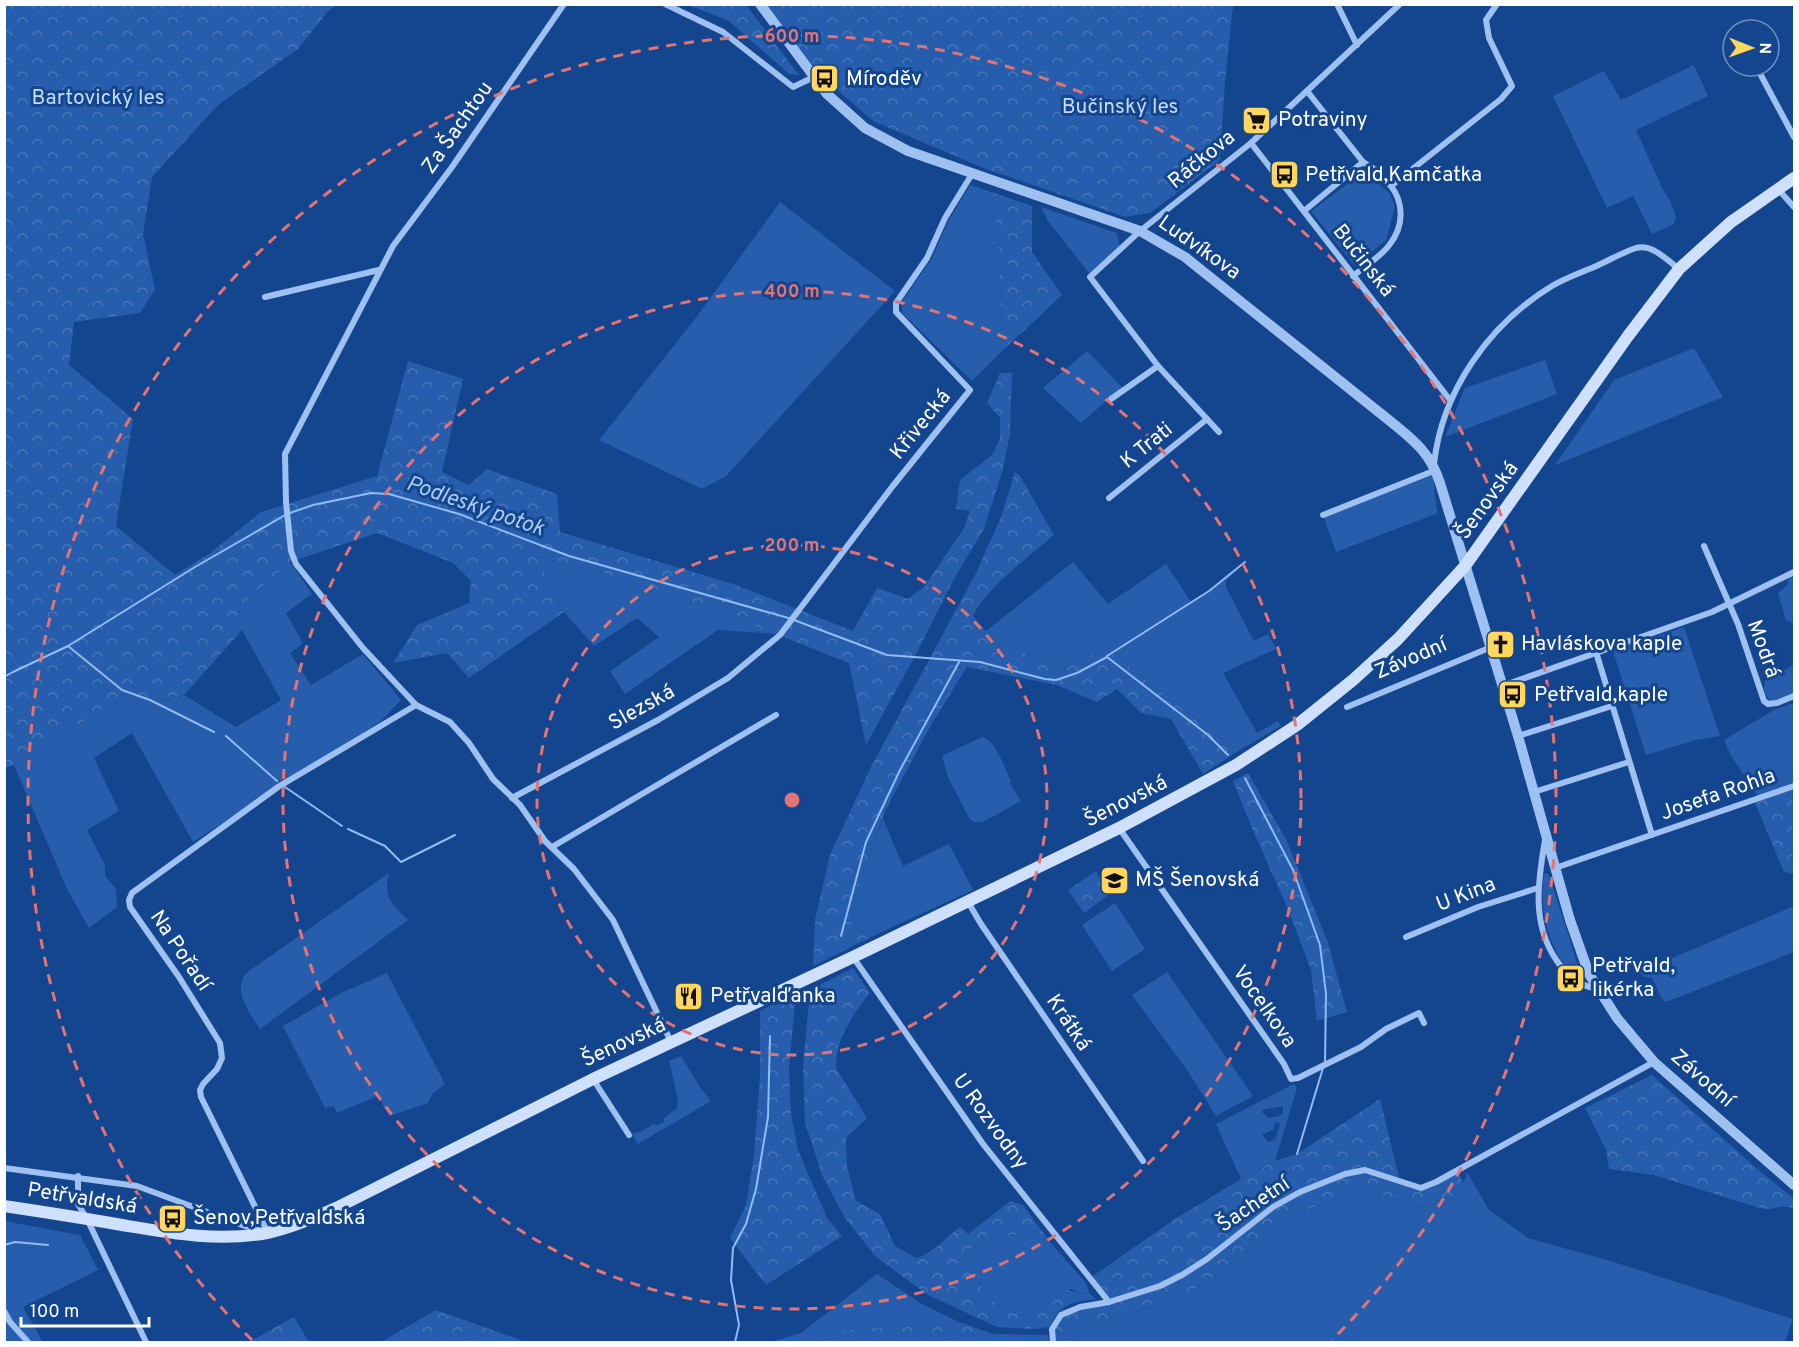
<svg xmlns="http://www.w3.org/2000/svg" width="1799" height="1347" viewBox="0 0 1799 1347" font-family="Overpass,sans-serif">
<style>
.green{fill:#265ead;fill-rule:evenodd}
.forest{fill:url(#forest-crowns)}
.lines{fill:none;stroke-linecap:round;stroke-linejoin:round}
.stream{stroke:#91bbf4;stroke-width:2}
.minor{stroke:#9fc1f1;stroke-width:6}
.tertiary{stroke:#9fc1f1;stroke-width:10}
.secondary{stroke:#cee0fb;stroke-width:12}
.ring{fill:none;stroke:#e47373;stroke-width:3;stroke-dasharray:10 8}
.labels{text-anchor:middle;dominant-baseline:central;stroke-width:6;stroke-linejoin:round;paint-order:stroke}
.poi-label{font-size:21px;fill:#fff;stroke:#14458f;text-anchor:start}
.park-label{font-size:21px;fill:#c6dcfc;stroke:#14458f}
.street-label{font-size:21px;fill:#fff;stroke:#14458f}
.water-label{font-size:22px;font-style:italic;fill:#abcbf8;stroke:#14458f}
.centre{fill:#e47373;stroke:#14458f;stroke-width:3}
.ring-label{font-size:18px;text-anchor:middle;font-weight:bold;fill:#e47373;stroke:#14458f;stroke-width:6;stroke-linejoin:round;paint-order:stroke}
</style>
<defs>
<pattern id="forest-crowns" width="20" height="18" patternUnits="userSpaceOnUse" patternTransform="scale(1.5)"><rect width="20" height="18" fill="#265ead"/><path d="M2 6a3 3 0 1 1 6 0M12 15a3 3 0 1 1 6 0" fill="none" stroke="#4776b9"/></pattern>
</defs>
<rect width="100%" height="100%" fill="#14458f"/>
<g class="green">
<polygon points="1694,65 1708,96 1636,130 1663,190 1670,200 1676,217 1674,224 1652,234 1633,196 1607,208 1553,96 1604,71 1621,100"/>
<polygon points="1365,171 1390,194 1395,207 1386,240 1355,266 1311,211"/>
<polygon points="970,185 994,193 1002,320 1002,351 972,381 903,314 901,303 931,260 948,222"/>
<polygon points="780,202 895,291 726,476 702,489 599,440 695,319"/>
<polygon points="1041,207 1117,233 1120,247 1089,273 1048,221"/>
<polygon points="1694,348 1723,397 1555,465 1614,380"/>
<polygon points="1087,351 1122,387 1081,423 1043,388"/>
<polygon points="1545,360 1557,394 1445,437 1465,388"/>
<path d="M1432,474C1436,488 1434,500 1438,513L1336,552L1323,515Z"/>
<polygon points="536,557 600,572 708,607 778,634 718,630 625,694 610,671 659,637 637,618 594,646 564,612"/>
<polygon points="290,562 312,594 286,613 303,643 290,653 311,685 363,654 401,700 381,721 193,842 132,733 94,758 119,811 87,830 105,865 105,876 116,889 117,907 89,928 67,889 14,765 25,756 40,750 124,695 150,705 184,695 236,727 281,700 242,630 238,608"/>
<polygon points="1073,562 1108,604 1166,564 1191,602 1209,591 1245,562 1226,581 1226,587 1254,641 1268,634 1276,649 1223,673 1257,733 1278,721 1281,726 1238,751 1104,648 1062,670 1007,645 986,631"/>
<polygon points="1794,575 1794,622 1791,623 1786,620 1778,593 1788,584 1789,577"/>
<polygon points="1684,627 1720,736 1696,740 1646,755 1613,651"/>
<polygon points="1794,665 1794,695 1776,702 1770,701 1764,691 1765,680"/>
<polygon points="1794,703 1794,784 1758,796 1731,756 1724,740 1774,710"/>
<path d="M982,737C997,741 1004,768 1011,781L1010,784L1021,801L983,822C977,823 974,823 969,818L948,777L942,756Z"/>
<polygon points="883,819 903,866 949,844 973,890 871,937 851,926 859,883"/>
<path d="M389,873C383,898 391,903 408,920L260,1029C250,1014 232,991 246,973Z"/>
<path d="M1546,873L1549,875L1580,972L1579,976H1575C1547,950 1539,910 1544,874Z"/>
<polygon points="1115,903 1145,949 1112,971 1082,925"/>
<path d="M1794,906V952L1666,1002C1657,996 1658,985 1651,977H1644L1640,972Z"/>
<polygon points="1167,972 1253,1096 1216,1116 1189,1073 1132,995"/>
<polygon points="387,973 445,1084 432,1094 428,1103 389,1116 378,1096 337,1113 334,1106 325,1108 283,1026 341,993"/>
<polygon points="681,1056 700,1087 711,1101 638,1144 632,1134 640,1132 654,1124 656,1126 664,1122 663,1119 677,1108 678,1100 669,1061"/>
<path d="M1294,1084L1297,1088L1275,1161L1241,1179L1216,1124ZM1283,1106V1113L1279,1116L1268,1118L1262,1112V1110ZM1275,1122L1280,1124L1275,1140L1268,1142L1262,1135L1274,1129Z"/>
<polygon points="1467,1172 1489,1210 1528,1238 1607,1260 1793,1319 1785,1342 1073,1342 1072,1336 1079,1329 1105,1322 1167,1301 1204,1284 1299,1213 1360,1188 1423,1208 1461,1192"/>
<polygon points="4,1221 80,1235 98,1270 23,1307 43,1342 5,1342"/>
<path d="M1032,1229L1050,1242L1086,1283L1089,1293L1082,1294L1071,1289L1049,1292L1036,1303L1014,1313C990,1303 975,1280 965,1257L966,1254L989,1235L996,1231C1008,1241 1020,1233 1032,1229Z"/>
<polygon points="877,1274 922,1304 959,1322 801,1333"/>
</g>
<g class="forest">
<polygon points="5,5 336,5 327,12 298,49 218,105 152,177 143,234 155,290 140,313 74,322 69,365 133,419 116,526 175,575 209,554 261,512 377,476 408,361 463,379 442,472 469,485 487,469 557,494 560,532 736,585 853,631 877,588 908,599 924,587 964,528 970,511 956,509 960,480 992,455 1000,439 1000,418 987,403 1000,373 1012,373 1010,434 1003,469 984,529 955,577 915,656 866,745 849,663 708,607 600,572 537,557 564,612 469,678 447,653 393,663 417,625 469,603 471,581 453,563 377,533 290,562 238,608 242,630 184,695 150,705 124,695 40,750 25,756 14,765 5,768"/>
<polygon points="689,5 746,5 799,75 789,74 729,21"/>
<polygon points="766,5 1233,5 1225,81 1220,160 1150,213 1125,217 986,169 873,121 819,74"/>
<polygon points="994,193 1032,206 1032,252 1062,295 1002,351 1002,320"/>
<path d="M1015,472L1020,476L1054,535C1031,555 985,589 973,616L986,631L1007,645L1062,670L1104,648L1238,751L1203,774L1171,719L1141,713L1117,689L1097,702L1057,685L967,667L931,725L886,809L859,883L851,926L871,937L813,966L815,920L830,855L871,767L976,573L1001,517Z"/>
<polygon points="1248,773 1286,839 1328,943 1347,1012 1317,1021 1311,970 1287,907 1251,826 1233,781"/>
<polygon points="1794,789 1794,874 1784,872 1755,803"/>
<polygon points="1096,871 1108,895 1084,913 1068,890"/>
<path d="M853,968L870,993C853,1014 835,1040 836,1068L867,1118L846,1138L847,1166L856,1201L880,1214L895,1246L916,1258C933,1254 945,1238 960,1227L968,1234L1010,1201L1023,1205L1050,1242L1032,1229C1019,1233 1008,1241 996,1231L989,1235L966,1254L965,1257C975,1280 990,1304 1014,1313L1036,1303L1044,1293L1065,1289L1082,1294L1089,1293L1096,1299C1071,1302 1061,1304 1049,1327L1034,1329L997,1327L928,1295L876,1257L845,1218L822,1175L805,1123L803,1067L810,990Z"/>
<polygon points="796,992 789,1069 791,1114 798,1150 827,1218 842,1236 766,1285 730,1238 746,1205 754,1154 760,1077 760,1011"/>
<path d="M1652,1075L1754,1166L1794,1199V1209C1785,1204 1779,1208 1769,1209C1764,1209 1758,1207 1753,1206L1654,1175L1609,1169L1606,1150L1585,1108Z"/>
<polygon points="1380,1099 1400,1182 1421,1188 1457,1171 1464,1184 1461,1192 1423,1208 1360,1188 1299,1213 1204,1284 1167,1301 1105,1322 1079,1329 1072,1336 1073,1342 1053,1342 1052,1331 1061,1315 1108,1302 1090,1278 1175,1219 1241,1179 1275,1161 1297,1154"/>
<polygon points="436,1310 526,1342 381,1342"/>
<polygon points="294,1317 309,1342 249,1342"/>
<polygon points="959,1322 993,1334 1048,1335 1049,1342 771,1342 801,1333"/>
</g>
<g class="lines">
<g class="stream">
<polyline points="794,620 887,655 980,662 1045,679 1056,680 1077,673 1107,657 1208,735 1228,755"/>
<polyline points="68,646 122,690 150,700 214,732"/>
<polyline points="1107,656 1209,591 1245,562"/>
<polyline points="4,677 13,672 68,646 195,567 287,514 313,505 371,493 389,494 459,514 569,556 792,619"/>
<polyline points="226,736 277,781"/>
<polyline points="1245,778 1293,870 1320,945 1326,994 1325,1063"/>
<polyline points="285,787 342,826"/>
<polyline points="348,829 385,846 401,862 455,835"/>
<polyline points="841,936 866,842 900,770 959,662"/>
<polyline points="1297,1154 1323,1068"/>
<polyline points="4,1245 15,1242 48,1245"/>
<polyline points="735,1342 739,1325 731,1280 733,1248 746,1224 756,1189 768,1117 770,1036"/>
</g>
<g class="minor">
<polyline points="564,4 452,167 393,246 285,454 286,502 291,551 296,564 363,648 416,705 450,722 469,743 493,779 520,805 545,841 574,869 613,920 671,1042"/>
<polyline points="665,4 723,32 793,87 814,77"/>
<polyline points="1337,4 1357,45"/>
<polyline points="1756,66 1794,137"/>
<polyline points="1307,91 1363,162 1374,169 1391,186"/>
<polyline points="1251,143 1450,400"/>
<polyline points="1777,188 1794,207"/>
<polyline points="1304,211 1363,162"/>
<path d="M1353,276C1364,267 1383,255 1390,244C1404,226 1404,203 1391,186L1501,99L1512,86L1489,38L1486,20L1497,4"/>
<polyline points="265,297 379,270"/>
<polyline points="1111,399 1158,366"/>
<polyline points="1219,432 1158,366 1090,277 1140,231 1251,143 1400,4"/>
<path d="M1434,464C1442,391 1489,324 1552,286C1565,278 1580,273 1594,267C1608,261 1621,253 1636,248C1652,244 1666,259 1679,269"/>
<polyline points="1109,498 1207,419"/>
<polyline points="1323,515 1436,470"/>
<polyline points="1704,546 1738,624 1764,701 1768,704 1777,703 1794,696"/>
<polyline points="1596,652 1652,835"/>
<polyline points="1502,686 1712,612 1794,572"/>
<polyline points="1347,707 1489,648"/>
<polyline points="1518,736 1612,706"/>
<polyline points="1534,792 1629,762"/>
<polyline points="512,798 658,720 728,678 780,635 892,487 970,390 896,312 896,303 927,258 945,218 972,174"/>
<polyline points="1119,828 1284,1064 1291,1079 1298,1078 1361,1047 1386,1029 1419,1013 1424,1023"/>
<path d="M1545,840C1538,881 1531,924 1557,961C1568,977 1578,985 1597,989"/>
<polyline points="552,847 776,715"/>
<polyline points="1555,868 1794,786"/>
<polyline points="968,902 981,924 1143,1161"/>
<polyline points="1406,937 1478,907 1538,888"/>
<polyline points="853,957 983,1144 1109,1302"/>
<polyline points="593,1079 629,1135"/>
<polyline points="4,1168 137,1186 242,1225 262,1231"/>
<polyline points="78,1176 78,1204 87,1219 146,1342"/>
<polyline points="268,1233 201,1097 200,1090 203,1084 217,1069 222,1058 220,1043 179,977 130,907 129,900 132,893 278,787 416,705"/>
<polyline points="4,1311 10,1322 28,1342"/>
<polyline points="1053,1342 1052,1329 1061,1315 1080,1307 1109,1302 1160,1286 1182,1275 1207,1259 1273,1207 1300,1192 1345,1174 1365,1170 1421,1188 1436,1182 1654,1062"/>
</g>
<path class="tertiary" d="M760,4L827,94L865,128L908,151L1140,231L1185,257L1395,425C1417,443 1431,455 1440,483L1518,736L1570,920L1589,974L1617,1018L1654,1062L1794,1185"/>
<path class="secondary" d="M4,1206C44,1212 83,1218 122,1225C170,1233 219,1242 267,1233C291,1228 314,1218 336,1208L593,1079L853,957L1119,828L1236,765L1297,725L1353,680L1398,639L1465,566L1628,336L1679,269L1731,222L1794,178"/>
</g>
<g class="ring">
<circle cx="792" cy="800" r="255"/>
<circle cx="792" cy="800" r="509"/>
<path d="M252 1340A764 764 0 1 1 1332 1340"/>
</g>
<defs>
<symbol id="bus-square" viewBox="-11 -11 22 22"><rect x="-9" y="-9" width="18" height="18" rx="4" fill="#ffd75f" stroke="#14458f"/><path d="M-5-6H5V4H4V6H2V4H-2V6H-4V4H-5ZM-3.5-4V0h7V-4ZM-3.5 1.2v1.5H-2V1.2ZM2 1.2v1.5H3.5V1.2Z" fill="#111"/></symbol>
<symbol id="supermarket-square" viewBox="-11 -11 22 22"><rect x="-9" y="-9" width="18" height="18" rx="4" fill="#ffd75f" stroke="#14458f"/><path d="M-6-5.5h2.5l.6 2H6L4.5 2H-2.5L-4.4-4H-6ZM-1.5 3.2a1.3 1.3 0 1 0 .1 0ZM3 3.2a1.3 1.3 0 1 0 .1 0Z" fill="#111"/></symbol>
<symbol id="church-square" viewBox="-11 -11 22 22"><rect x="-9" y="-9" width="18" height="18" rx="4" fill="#ffd75f" stroke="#14458f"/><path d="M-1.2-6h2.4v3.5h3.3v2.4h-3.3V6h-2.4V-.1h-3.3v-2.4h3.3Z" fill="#111"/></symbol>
<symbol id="school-square" viewBox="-11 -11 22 22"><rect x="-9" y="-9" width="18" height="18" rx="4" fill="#ffd75f" stroke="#14458f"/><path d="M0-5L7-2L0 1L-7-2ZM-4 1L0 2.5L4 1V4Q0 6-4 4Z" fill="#111"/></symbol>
<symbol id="restaurant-square" viewBox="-11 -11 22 22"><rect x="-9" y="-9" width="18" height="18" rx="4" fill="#ffd75f" stroke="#14458f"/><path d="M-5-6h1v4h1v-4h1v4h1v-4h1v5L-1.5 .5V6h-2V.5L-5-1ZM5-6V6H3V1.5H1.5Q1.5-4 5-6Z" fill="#111"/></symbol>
</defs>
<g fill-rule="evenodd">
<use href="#bus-square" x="808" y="62" width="33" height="33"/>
<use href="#supermarket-square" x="1240" y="104" width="33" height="33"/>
<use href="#bus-square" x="1268" y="158" width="33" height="33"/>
<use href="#church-square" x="1484" y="628" width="33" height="33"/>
<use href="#bus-square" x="1496" y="678" width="33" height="33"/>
<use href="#school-square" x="1098" y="864" width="33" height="33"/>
<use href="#bus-square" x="1554" y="962" width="33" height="33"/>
<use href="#restaurant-square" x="672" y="980" width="33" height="33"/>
<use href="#bus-square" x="156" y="1202" width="33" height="33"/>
</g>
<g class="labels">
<g class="poi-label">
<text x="846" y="79">Míroděv</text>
<text x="1278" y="120">Potraviny</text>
<text x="1305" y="175">Petřvald,Kamčatka</text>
<text x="1521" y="644">Havláskova kaple</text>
<text x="1534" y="695">Petřvald,kaple</text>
<text x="1135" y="880">MŠ Šenovská</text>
<text x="1592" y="966">Petřvald,<tspan x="1592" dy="24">likérka</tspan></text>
<text x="710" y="996">Petřvalďanka</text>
<text x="193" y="1218">Šenov,Petřvaldská</text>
</g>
<g class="park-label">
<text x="98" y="98">Bartovický les</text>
<text x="1120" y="107">Bučinský les</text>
</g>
<g class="street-label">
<text transform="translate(458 128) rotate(-55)">Za Šachtou</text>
<text transform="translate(1202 160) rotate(-39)">Ráčkova</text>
<text transform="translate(1199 248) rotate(35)">Ludvíkova</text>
<text transform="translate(1363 261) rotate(52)">Bučinská</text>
<text transform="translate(921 425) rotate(-51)">Křivecká</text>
<text transform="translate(1147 446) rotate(-39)">K Trati</text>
<text transform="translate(1488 501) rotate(-54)">Šenovská</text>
<text transform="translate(1763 649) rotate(70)">Modrá</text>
<text transform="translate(1411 659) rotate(-23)">Závodní</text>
<text transform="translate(642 708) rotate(-29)">Slezská</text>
<text transform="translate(1718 795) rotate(-19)">Josefa Rohla</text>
<text transform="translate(1126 802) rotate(-27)">Šenovská</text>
<text transform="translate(1466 895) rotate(-21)">U Kina</text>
<text transform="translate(180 951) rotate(56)">Na Pořadí</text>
<text transform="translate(1264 1007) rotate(55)">Vocelkova</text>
<text transform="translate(1068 1023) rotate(56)">Krátká</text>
<text transform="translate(624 1043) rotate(-25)">Šenovská</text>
<text transform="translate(1702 1079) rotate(41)">Závodní</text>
<text transform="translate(990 1122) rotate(54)">U Rozvodny</text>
<text transform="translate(82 1199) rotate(9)">Petřvaldská</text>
<text transform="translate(1254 1205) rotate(-34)">Šachetní</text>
</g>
<g class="water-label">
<text transform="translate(475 507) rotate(19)">Podleský potok</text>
</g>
</g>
<circle cx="792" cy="800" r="9" class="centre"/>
<g class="ring-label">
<text x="792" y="42">600 m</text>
<text x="792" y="297">400 m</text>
<text x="792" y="551">200 m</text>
</g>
<rect width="1799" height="1347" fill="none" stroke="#ffffff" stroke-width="12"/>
<g transform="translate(1751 48) rotate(91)"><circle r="28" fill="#14458f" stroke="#728fbc" stroke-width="1.5"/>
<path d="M0-4.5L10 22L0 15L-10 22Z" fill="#ffd75f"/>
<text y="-9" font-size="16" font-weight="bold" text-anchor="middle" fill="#ffffff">N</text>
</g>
<path d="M21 1317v9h128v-9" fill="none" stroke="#ffffff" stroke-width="3"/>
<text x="30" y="1317" font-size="18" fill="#ffffff" stroke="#14458f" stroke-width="4.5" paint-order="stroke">100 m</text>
</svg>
